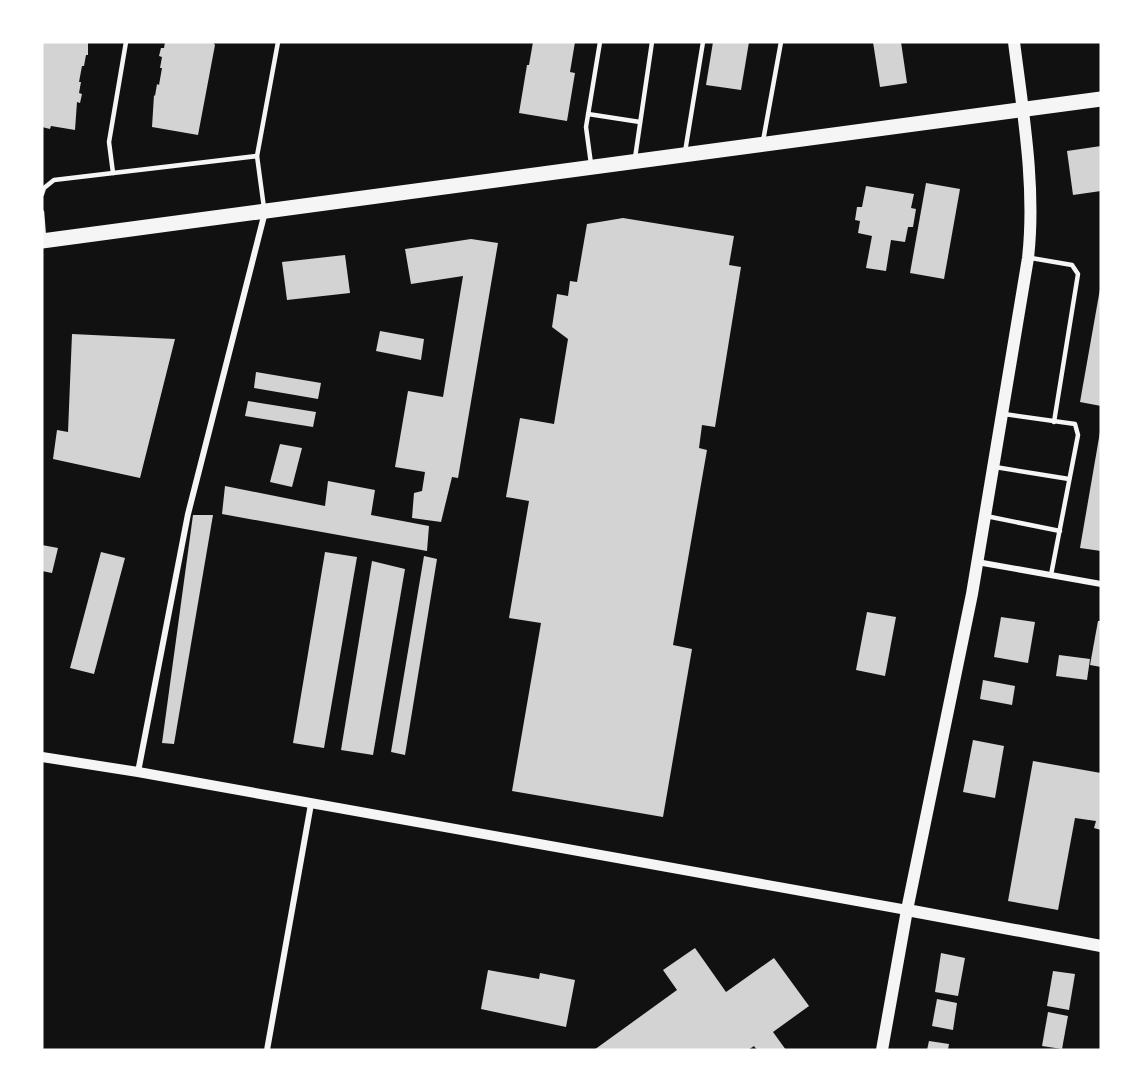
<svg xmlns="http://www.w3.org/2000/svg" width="1143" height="1092" viewBox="0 0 1143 1092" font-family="'Source Sans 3',sans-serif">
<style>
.building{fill:#d3d3d3}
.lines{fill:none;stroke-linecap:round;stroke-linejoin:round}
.service{stroke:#f5f5f5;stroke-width:4.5}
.minor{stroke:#f5f5f5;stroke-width:6}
.tertiary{stroke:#f5f5f5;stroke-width:10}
.secondary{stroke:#f5f5f5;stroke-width:12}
.primary{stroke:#f5f5f5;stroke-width:15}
</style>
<rect width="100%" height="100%" fill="#111"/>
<g class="building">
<polygon points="42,42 88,42 88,55 86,55 84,66 82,66 79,82 81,82 79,93 82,94 80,103 77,102 75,130 51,126 50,129 42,127"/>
<polygon points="165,42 213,42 215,45 198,135 152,127 154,95 155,96 157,84 159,85 162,68 160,68 162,57 159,56 161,48 164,48"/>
<polygon points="533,42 575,42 570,72 575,73 567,121 519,113 527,65 529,65"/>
<polygon points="713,42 749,42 741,90 706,85"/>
<polygon points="873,42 901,42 907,83 880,87"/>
<polygon points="1101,146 1101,191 1073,195 1067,151"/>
<polygon points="926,183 960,189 944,279 910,273"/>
<polygon points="866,186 914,194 911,208 916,209 913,227 908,227 905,242 891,240 886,271 866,268 872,236 858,233 860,221 855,220 857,207 862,207"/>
<polygon points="623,218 734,236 729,265 741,267 715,427 702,425 699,448 707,450 673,645 692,649 663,817 512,791 541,623 509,618 529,501 506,497 520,418 554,424 568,339 552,327 557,294 568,296 570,281 577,282 587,224"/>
<polygon points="471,239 498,243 458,478 452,477 441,522 412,518 414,493 422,491 425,472 395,467 408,391 443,397 463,276 411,284 405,249"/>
<polygon points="345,255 350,293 287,300 282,262"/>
<polygon points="1100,289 1101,289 1101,406 1080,402"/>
<polygon points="380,331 424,339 421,360 376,351"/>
<polygon points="72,334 175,339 140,478 53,459 57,430 68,432"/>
<polygon points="256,372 321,383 318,399 254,388"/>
<polygon points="248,401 316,412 313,427 245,416"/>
<polygon points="1100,432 1101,432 1101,551 1080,548"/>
<polygon points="280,444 302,448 292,487 270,482"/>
<polygon points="328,481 375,490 371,515 429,526 427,551 222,514 225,486 325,506"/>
<polygon points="193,515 213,515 174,744 162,743"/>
<polygon points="42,545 58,548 52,573 42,571"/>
<polygon points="101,552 125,558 94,674 70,668"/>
<polygon points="325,552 357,557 324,748 293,743"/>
<polygon points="424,556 437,559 405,755 391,752"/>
<polygon points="372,561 405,569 373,755 341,750"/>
<polygon points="867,612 896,617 885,676 856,670"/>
<polygon points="1001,617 1035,622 1028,663 994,657"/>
<polygon points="1098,621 1101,621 1101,667 1090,665"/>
<polygon points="1059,655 1090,659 1087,680 1056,676"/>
<polygon points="983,680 1015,686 1012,705 980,699"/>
<polygon points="973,740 1004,746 995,798 963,792"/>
<polygon points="1033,761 1101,773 1101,830 1094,828 1096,821 1075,818 1058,910 1008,901"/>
<polygon points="695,948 726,992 774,958 809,1006 773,1032 786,1050 757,1050 754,1046 748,1050 594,1050 677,990 663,970"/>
<polygon points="941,953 965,958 958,996 935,992"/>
<polygon points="488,970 539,979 540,973 575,980 566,1027 481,1009"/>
<polygon points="1053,971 1075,974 1069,1010 1047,1006"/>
<polygon points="937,999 957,1003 953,1030 932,1026"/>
<polygon points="1048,1012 1068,1016 1062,1049 1042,1046"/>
<polygon points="929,1041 949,1044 948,1050 927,1050"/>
</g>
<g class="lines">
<g class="service">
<polyline points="588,114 640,122"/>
<polyline points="763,141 781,42"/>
<polyline points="685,152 703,42"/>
<polyline points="257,156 278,42"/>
<polyline points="635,158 652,42"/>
<polyline points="591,164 586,127 600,42"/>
<polyline points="113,173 109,142 126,42"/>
<polyline points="42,194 44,188 54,180 257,156 264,208"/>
<polyline points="42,212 44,238"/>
<polyline points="1031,258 1072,265 1078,274 1054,422"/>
<polyline points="1004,414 1075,424 1078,435 1051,575"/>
<polyline points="995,467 1069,479"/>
<polyline points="986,516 1060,531"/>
</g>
<g class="minor">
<polyline points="977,562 1101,584"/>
<polyline points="138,772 188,514 265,212"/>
<polyline points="267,1050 311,804"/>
</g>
<polyline class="tertiary" points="42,757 138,772 907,910"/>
<g class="secondary">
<polyline points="907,910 1101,946"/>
<path d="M882,1050L907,910L972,594L1028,258C1036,187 1023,113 1014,42"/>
</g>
<polyline class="primary" points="42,241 1101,99"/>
</g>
<rect width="1143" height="1092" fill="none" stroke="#ffffff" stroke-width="87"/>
</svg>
